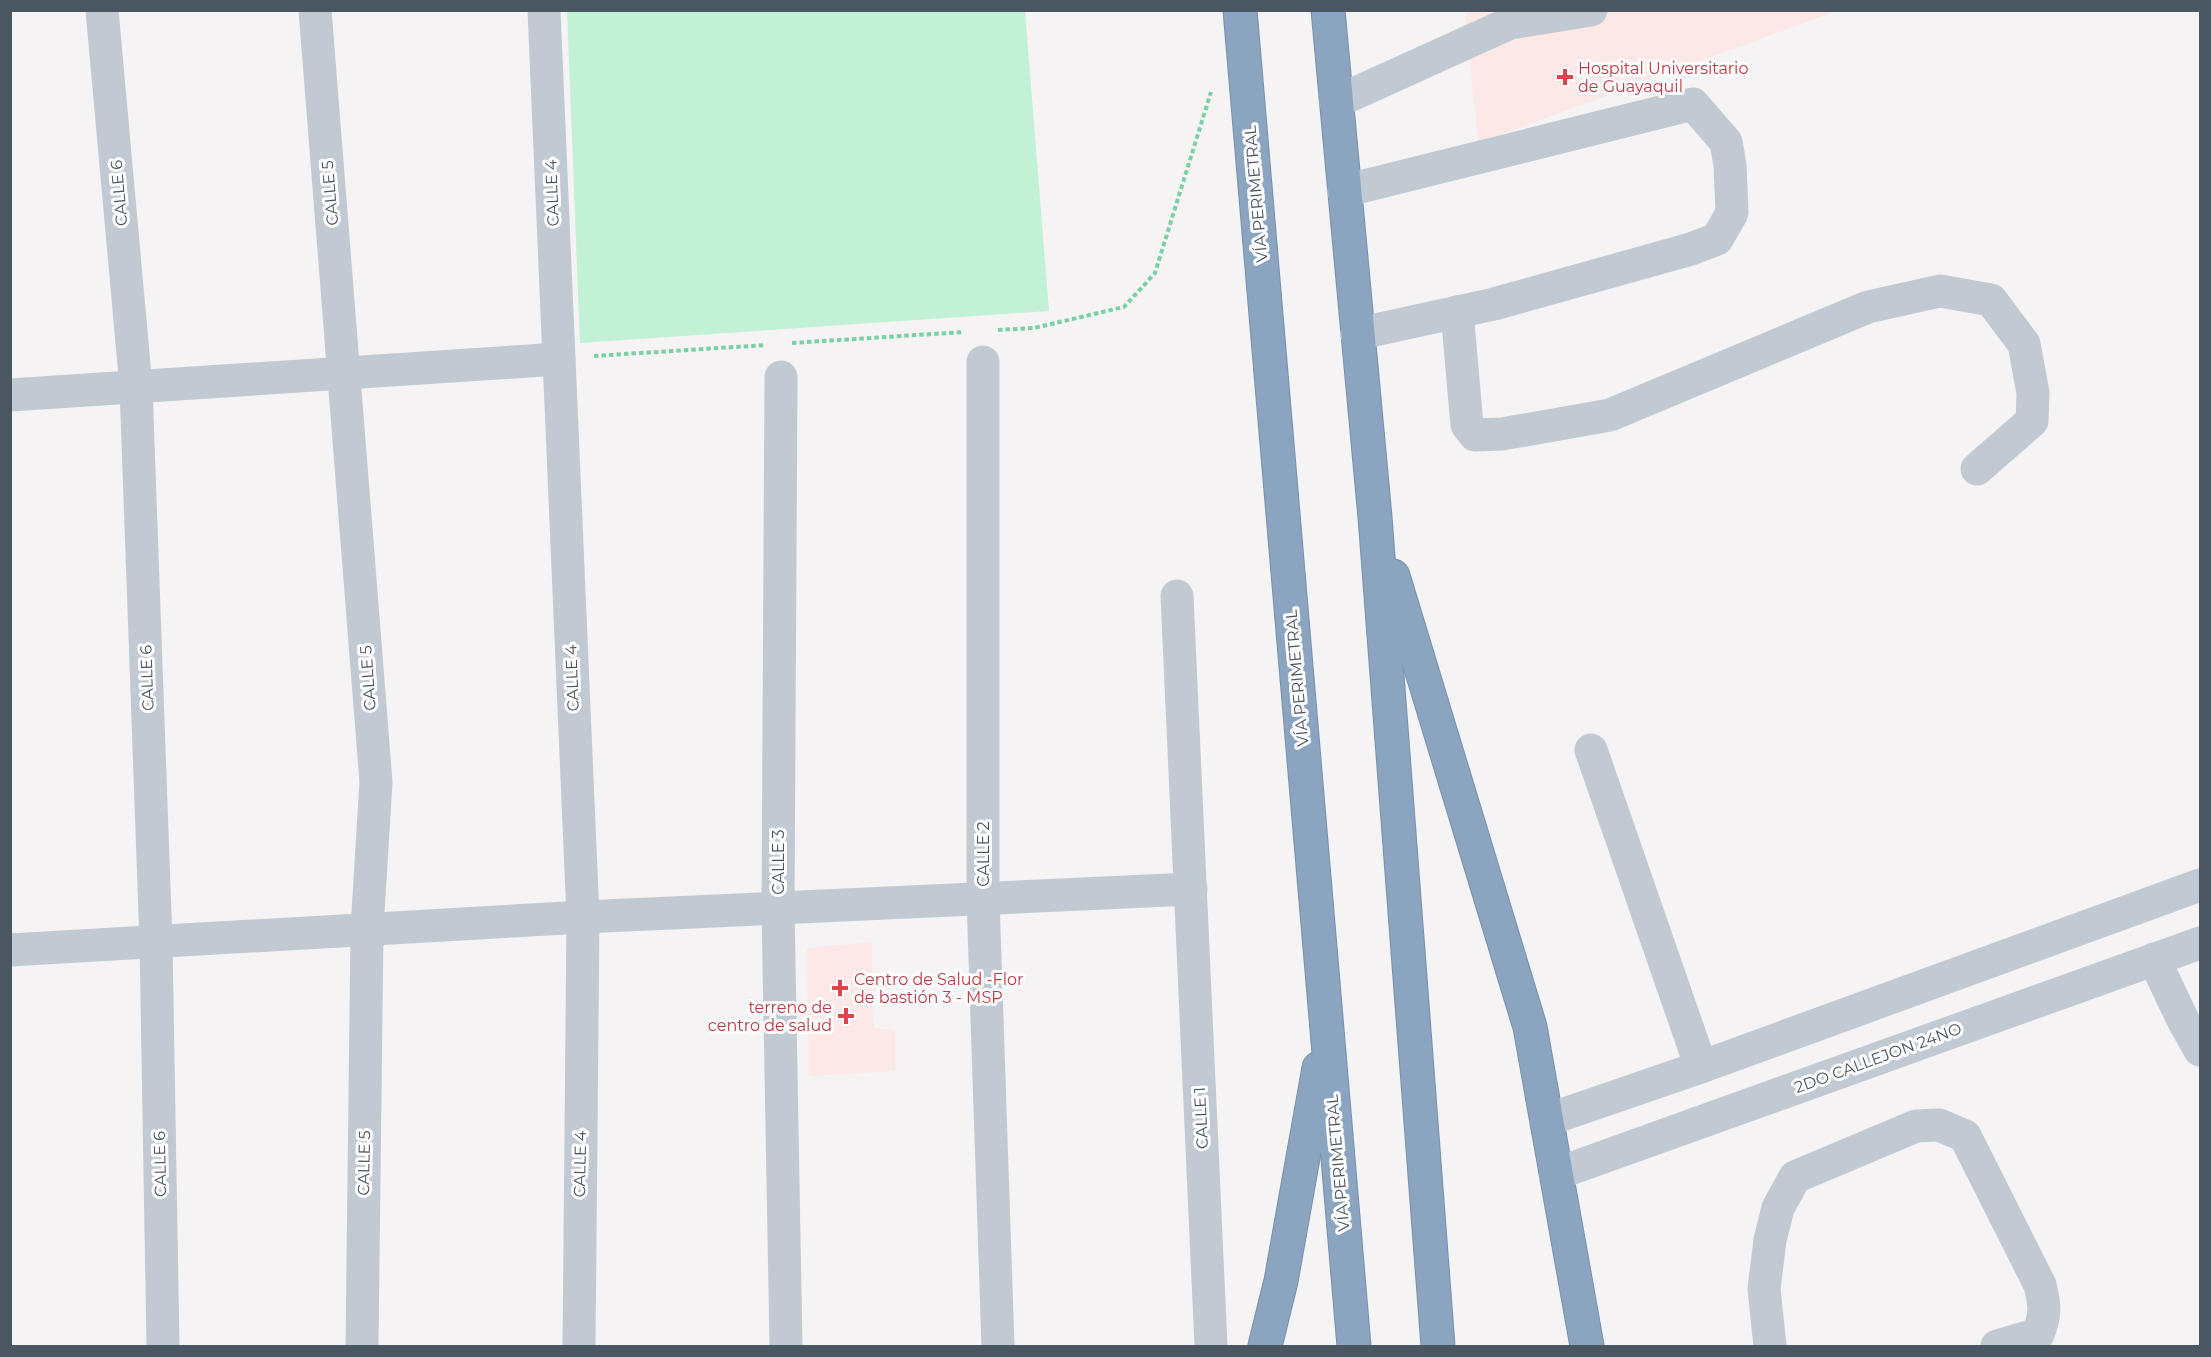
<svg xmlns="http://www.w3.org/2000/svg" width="2211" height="1357" viewBox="0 0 2211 1357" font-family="Montserrat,sans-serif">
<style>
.medical{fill:#fce8e6}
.green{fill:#c3f1d5}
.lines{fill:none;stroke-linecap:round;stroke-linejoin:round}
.highway-casing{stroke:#7690ad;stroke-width:35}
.path{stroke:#7ad0a6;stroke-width:4;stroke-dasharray:4.5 3;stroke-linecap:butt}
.minor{stroke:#c1cad2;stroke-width:33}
.highway{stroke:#8ba5c1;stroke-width:33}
.health-dot{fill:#e0444e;stroke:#fff;stroke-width:2}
.labels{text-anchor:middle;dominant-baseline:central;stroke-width:6;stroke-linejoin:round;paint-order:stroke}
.health-label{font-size:16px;fill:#be3a42;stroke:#fff;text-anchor:start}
.street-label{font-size:16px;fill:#4a5661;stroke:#fff}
</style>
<rect width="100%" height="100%" fill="#f5f3f3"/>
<g class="medical">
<polygon points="1465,10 1836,11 1478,143"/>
<polygon points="872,942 873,1028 895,1030 895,1071 809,1076 807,948"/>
</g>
<polygon class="green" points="567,11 1025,11 1049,311 580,343"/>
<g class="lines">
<defs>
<g id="highway">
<polyline points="1240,10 1354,1346"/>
<polyline points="1328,10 1375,517 1438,1346"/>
<polyline points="1393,576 1530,1027 1587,1346"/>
<polyline points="1265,1346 1281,1281 1319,1068"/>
</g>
</defs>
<use href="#highway" class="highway-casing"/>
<g class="path">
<polyline points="998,330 1034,328 1124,307 1155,273 1211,92"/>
<polyline points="792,343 964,332"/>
<polyline points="594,356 766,345"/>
</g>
<g class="minor">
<polyline points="102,10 136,387 156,942 163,1346"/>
<polyline points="315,10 376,782 367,929 362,1346"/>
<polyline points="544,10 583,917 579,1346"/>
<polyline points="1336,102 1510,23 1591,10"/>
<polyline points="1344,191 1693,104 1726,142 1730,165 1732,213 1717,239 1691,249 1494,304 1357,334"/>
<polyline points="1457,312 1467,425 1475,435 1502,434 1610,415 1868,307 1940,291 1991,300 2024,344 2033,393 2032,421 1977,469"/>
<polyline points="983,362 983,899 998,1346"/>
<polyline points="781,377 778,908 786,1346"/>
<polyline points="10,395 559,359"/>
<polyline points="1177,596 1211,1346"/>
<polyline points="1591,750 1701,1067"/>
<polyline points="10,950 583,917 1191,889"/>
<polyline points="2154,959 2183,1020 2200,1050"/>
<polyline points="1547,1120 1701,1067 2200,885"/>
<polyline points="1556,1174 2200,943"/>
<path d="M1770,1346L1764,1289L1770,1240L1778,1208L1795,1177L1916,1126L1939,1125L1965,1136L2040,1285C2045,1306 2046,1314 2038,1334L1997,1346"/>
</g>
<use href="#highway" class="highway"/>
</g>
<g class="health-dot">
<path d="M1562 68h6v6h6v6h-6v6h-6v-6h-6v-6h6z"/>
<path d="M837 979h6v6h6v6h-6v6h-6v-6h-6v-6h6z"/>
<path d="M843 1007h6v6h6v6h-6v6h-6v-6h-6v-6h6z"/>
</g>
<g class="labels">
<g class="health-label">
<text x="1578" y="68">Hospital Universitario<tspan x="1578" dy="18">de Guayaquil</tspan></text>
<text x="854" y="979">Centro de Salud -Flor<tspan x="854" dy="18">de bastión 3 - MSP</tspan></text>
<text x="832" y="1007" text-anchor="end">terreno de<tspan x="832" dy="18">centro de salud</tspan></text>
</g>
<g class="street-label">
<text transform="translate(119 193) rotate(-95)">CALLE 6</text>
<text transform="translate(330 193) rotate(-95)">CALLE 5</text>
<text transform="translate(552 193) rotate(-92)">CALLE 4</text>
<text transform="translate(1256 194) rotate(-95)">VÍA PERIMETRAL</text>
<text transform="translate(147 678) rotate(-92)">CALLE 6</text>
<text transform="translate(368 678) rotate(-94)">CALLE 5</text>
<text transform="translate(572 678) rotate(-92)">CALLE 4</text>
<text transform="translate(1297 678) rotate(-95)">VÍA PERIMETRAL</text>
<text transform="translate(983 854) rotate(-90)">CALLE 2</text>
<text transform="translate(778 862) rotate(-90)">CALLE 3</text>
<text transform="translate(1878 1058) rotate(-20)">2DO CALLEJON 24NO</text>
<text transform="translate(1201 1118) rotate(-93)">CALLE 1</text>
<text transform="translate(364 1163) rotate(-89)">CALLE 5</text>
<text transform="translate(1338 1163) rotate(-95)">VÍA PERIMETRAL</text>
<text transform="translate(160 1164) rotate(-91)">CALLE 6</text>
<text transform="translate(580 1164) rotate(-89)">CALLE 4</text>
</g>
</g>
<rect width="2211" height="1357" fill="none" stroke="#4a5661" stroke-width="24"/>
</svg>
